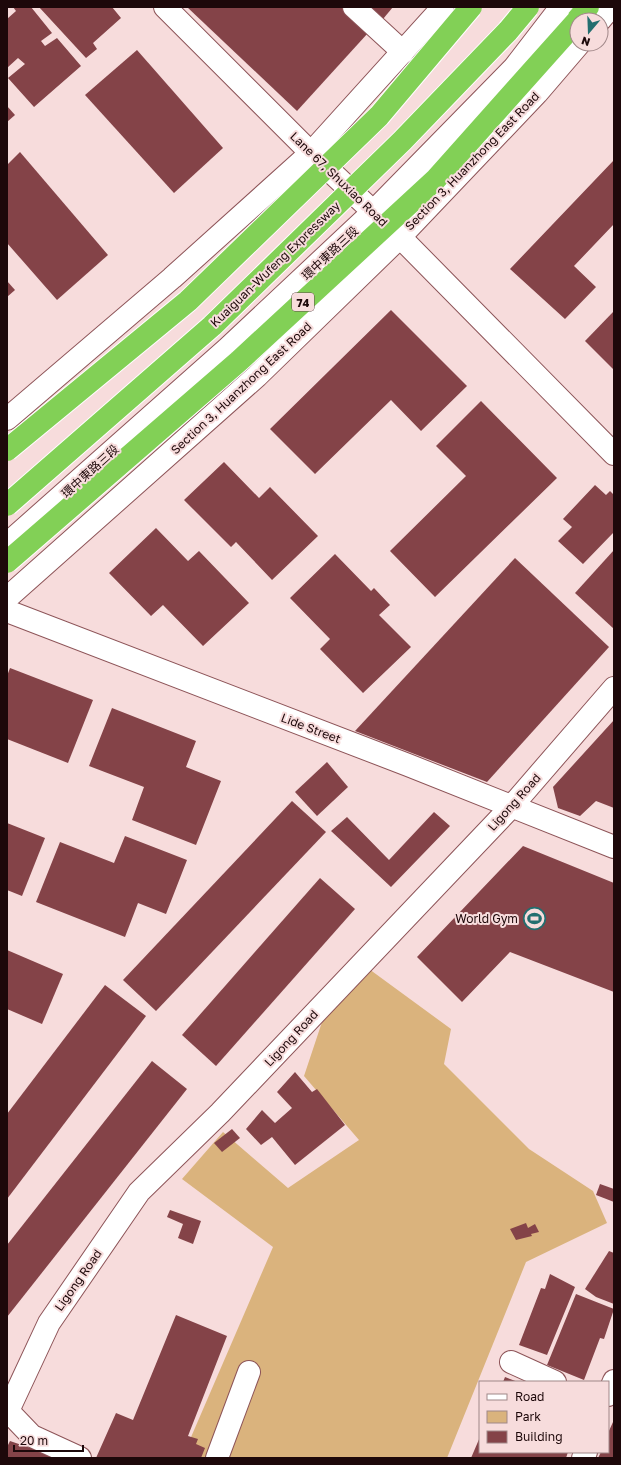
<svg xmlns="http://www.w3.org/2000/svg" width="621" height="1465" viewBox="0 0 621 1465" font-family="'Golos Text','Noto Sans TC',sans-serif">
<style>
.green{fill:#dab37d}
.building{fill:#844348}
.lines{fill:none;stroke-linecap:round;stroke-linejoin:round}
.minor-casing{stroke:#8d5458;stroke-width:24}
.highway-casing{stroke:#fff;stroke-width:24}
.minor{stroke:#fff;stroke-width:22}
.highway{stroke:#82d056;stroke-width:22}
.highway-bridge-casing{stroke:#fff;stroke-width:24;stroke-linecap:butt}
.highway-bridge{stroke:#82d056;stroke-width:22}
.labels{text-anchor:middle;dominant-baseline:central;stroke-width:4;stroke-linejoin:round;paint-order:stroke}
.shield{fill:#f7dcdc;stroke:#5e4849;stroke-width:1}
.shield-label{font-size:11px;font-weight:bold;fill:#1d080a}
.street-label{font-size:12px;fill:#1d080a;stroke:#f7dcdc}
.poi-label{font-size:12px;fill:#1d080a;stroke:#f7dcdc;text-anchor:end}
</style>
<rect width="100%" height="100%" fill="#f7dcdc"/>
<polygon class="green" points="369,969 451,1029 444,1064 529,1149 593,1191 607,1223 526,1262 447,1458 182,1458 273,1247 182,1179 223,1132 288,1188 359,1140 304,1076 323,1019"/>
<g class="building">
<polygon points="13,7 31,7 52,33 41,41 45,46 57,38 81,66 34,107 8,78 25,64 18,58 7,68 7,19 16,11"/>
<polygon points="39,7 112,7 121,18 93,43 97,49 86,58"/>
<polygon points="187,7 341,7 368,33 297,111"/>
<polygon points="369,7 393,7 383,19"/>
<polygon points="137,50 223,148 174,193 85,95"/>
<polygon points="7,106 15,115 7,122"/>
<polygon points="20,152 108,255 57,300 7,243 7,165"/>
<polygon points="614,160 614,224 574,266 596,287 565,319 510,269"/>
<polygon points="7,281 15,290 7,297"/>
<polygon points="391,310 467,386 421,431 391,400 315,474 270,429"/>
<polygon points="614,311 614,370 585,341"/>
<polygon points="481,401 557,478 435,597 390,551 466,476 436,446"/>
<polygon points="224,462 259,498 270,487 318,536 272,580 236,542 231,547 184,500"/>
<polygon points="595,485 606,495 610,491 614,495 614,532 583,564 558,541 572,527 563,519"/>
<polygon points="156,528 188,561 199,551 249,603 203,646 163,605 151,616 109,573"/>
<polygon points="614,550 614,629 575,593"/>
<polygon points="335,554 371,591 374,588 390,605 379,615 411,647 363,693 320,649 330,639 290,598"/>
<polygon points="515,558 609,647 487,782 355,731"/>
<polygon points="10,668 93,700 68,763 7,739 7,676"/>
<polygon points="112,708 196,741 186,767 221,781 196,845 132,820 144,787 89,766"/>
<polygon points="614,720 614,808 596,801 580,816 558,808 553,787"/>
<polygon points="327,762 348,787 317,816 295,792"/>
<polygon points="292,801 326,832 156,1011 123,980"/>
<polygon points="434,812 450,826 391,887 331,831 347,817 389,860"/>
<polygon points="7,823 45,838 22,896 7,890"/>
<polygon points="125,836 187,860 166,914 138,903 125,937 36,902 60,842 114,863"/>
<polygon points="523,846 614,883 614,992 510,952 462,1002 417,957"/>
<polygon points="320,878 355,909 216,1066 182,1035"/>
<polygon points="7,950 63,974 42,1024 7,1009"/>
<polygon points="105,985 146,1016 7,1199 7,1114"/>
<polygon points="152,1061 187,1089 7,1317 7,1245"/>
<polygon points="295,1072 312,1092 317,1089 345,1125 295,1165 272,1137 261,1145 246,1129 262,1110 275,1123 292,1108 277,1092"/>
<polygon points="232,1129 240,1138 222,1152 214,1143"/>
<polygon points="600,1184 614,1189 614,1202 596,1195"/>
<polygon points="170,1210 201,1221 193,1244 178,1238 183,1224 167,1217"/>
<polygon points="526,1223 528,1228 535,1224 539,1232 531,1234 532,1236 516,1240 510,1229"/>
<polygon points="609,1251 614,1253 614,1304 596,1297 585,1289"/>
<polygon points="550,1274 575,1287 547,1355 519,1345 541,1288 545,1289"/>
<polygon points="576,1294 614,1309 604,1339 600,1338 584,1380 547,1365"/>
<polygon points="176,1315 227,1336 188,1436 198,1439 196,1444 205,1448 201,1458 96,1458 116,1413 133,1420"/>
<polygon points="505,1377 518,1382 503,1382"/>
<polygon points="613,1422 614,1422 614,1458 598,1458 601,1452 608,1452 608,1433"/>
<polygon points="480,1437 480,1452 568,1452 566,1458 471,1458"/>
<polygon points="10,1441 60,1458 7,1458 7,1447"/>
</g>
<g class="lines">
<defs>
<g id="minor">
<polyline points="165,7 311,153 400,237 614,454"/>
<polyline points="354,7 403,52"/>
<polyline points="600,20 611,7"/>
<polyline points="7,419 172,278 311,153 443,7"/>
<polyline points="7,544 227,349 373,212 514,68 561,7"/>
<polyline points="7,598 257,376 400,237 537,93 579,44"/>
<polyline points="7,611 408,765 614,847"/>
<polyline points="511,1362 555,1382"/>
<polyline points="608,1395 614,1381"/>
<polyline points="8,1411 32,1436 80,1458"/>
<polyline points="7,1413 49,1323 139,1192 220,1113 511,807 614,688"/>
<polyline points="217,1458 249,1372"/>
<polyline points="583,1458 586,1452"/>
</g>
<polyline id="highway" points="577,20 588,7"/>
</defs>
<use href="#minor" class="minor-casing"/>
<use href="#highway" class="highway-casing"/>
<use href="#minor" class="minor"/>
<use href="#highway" class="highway"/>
<defs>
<g id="highway-bridge">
<polyline points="7,450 188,301 379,116 471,7"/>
<polyline points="7,505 212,326 402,141 508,31 528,7"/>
<polyline points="7,562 239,361 436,179 577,21"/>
</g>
</defs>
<use href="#highway-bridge" class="highway-bridge-casing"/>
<use href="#highway-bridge" class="highway-bridge"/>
</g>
<defs>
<symbol id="stadium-ring" viewBox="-11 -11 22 22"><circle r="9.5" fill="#f7dcdc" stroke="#236e6f" stroke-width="1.5"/><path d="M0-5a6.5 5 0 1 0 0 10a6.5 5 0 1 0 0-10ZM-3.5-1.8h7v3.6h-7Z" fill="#236e6f"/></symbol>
</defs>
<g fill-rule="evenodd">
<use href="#stadium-ring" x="522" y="906" width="25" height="25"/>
</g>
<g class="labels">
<rect class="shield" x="292" y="293" width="22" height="18" rx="3"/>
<g class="shield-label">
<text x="303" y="302">74</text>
</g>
<g class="street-label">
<text transform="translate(472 161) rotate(-46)">Section 3, Huanzhong East Road</text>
<text transform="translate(339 179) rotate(44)">Lane 67, Shuxiao Road</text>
<text transform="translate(330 253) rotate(-43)">環中東路三段</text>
<text transform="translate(275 264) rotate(-44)">Kuaiguan-Wufeng Expressway</text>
<text transform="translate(241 388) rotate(-43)">Section 3, Huanzhong East Road</text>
<text transform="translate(90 471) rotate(-42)">環中東路三段</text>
<text transform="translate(311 728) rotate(21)">Lide Street</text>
<text transform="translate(514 802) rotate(-48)">Ligong Road</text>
<text transform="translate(291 1038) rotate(-47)">Ligong Road</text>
<text transform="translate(78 1280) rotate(-55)">Ligong Road</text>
</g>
<g class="poi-label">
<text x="518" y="918">World Gym</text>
</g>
</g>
<rect width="621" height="1465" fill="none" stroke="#1d080a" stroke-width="16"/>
<rect x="479" y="1381" width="130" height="72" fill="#f7dcdc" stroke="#a08788"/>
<rect x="487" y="1394" width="20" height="6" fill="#ffffff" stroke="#a08788"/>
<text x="515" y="1401" font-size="12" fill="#1d080a">Road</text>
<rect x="487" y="1411" width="20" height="12" fill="#dab37d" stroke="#a08788"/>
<text x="515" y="1421" font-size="12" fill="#1d080a">Park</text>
<rect x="487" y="1431" width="20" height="12" fill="#844348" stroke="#a08788"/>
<text x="515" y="1441" font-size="12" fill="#1d080a">Building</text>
<g transform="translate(589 32) rotate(199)"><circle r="19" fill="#f7dcdc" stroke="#a08788"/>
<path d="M0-3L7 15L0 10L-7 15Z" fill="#236e6f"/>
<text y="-6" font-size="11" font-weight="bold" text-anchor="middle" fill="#1d080a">N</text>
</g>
<path d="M14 1445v6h69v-6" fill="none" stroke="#1d080a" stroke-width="2"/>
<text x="20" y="1445" font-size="12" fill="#1d080a" stroke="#f7dcdc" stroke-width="3" paint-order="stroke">20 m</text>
</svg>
